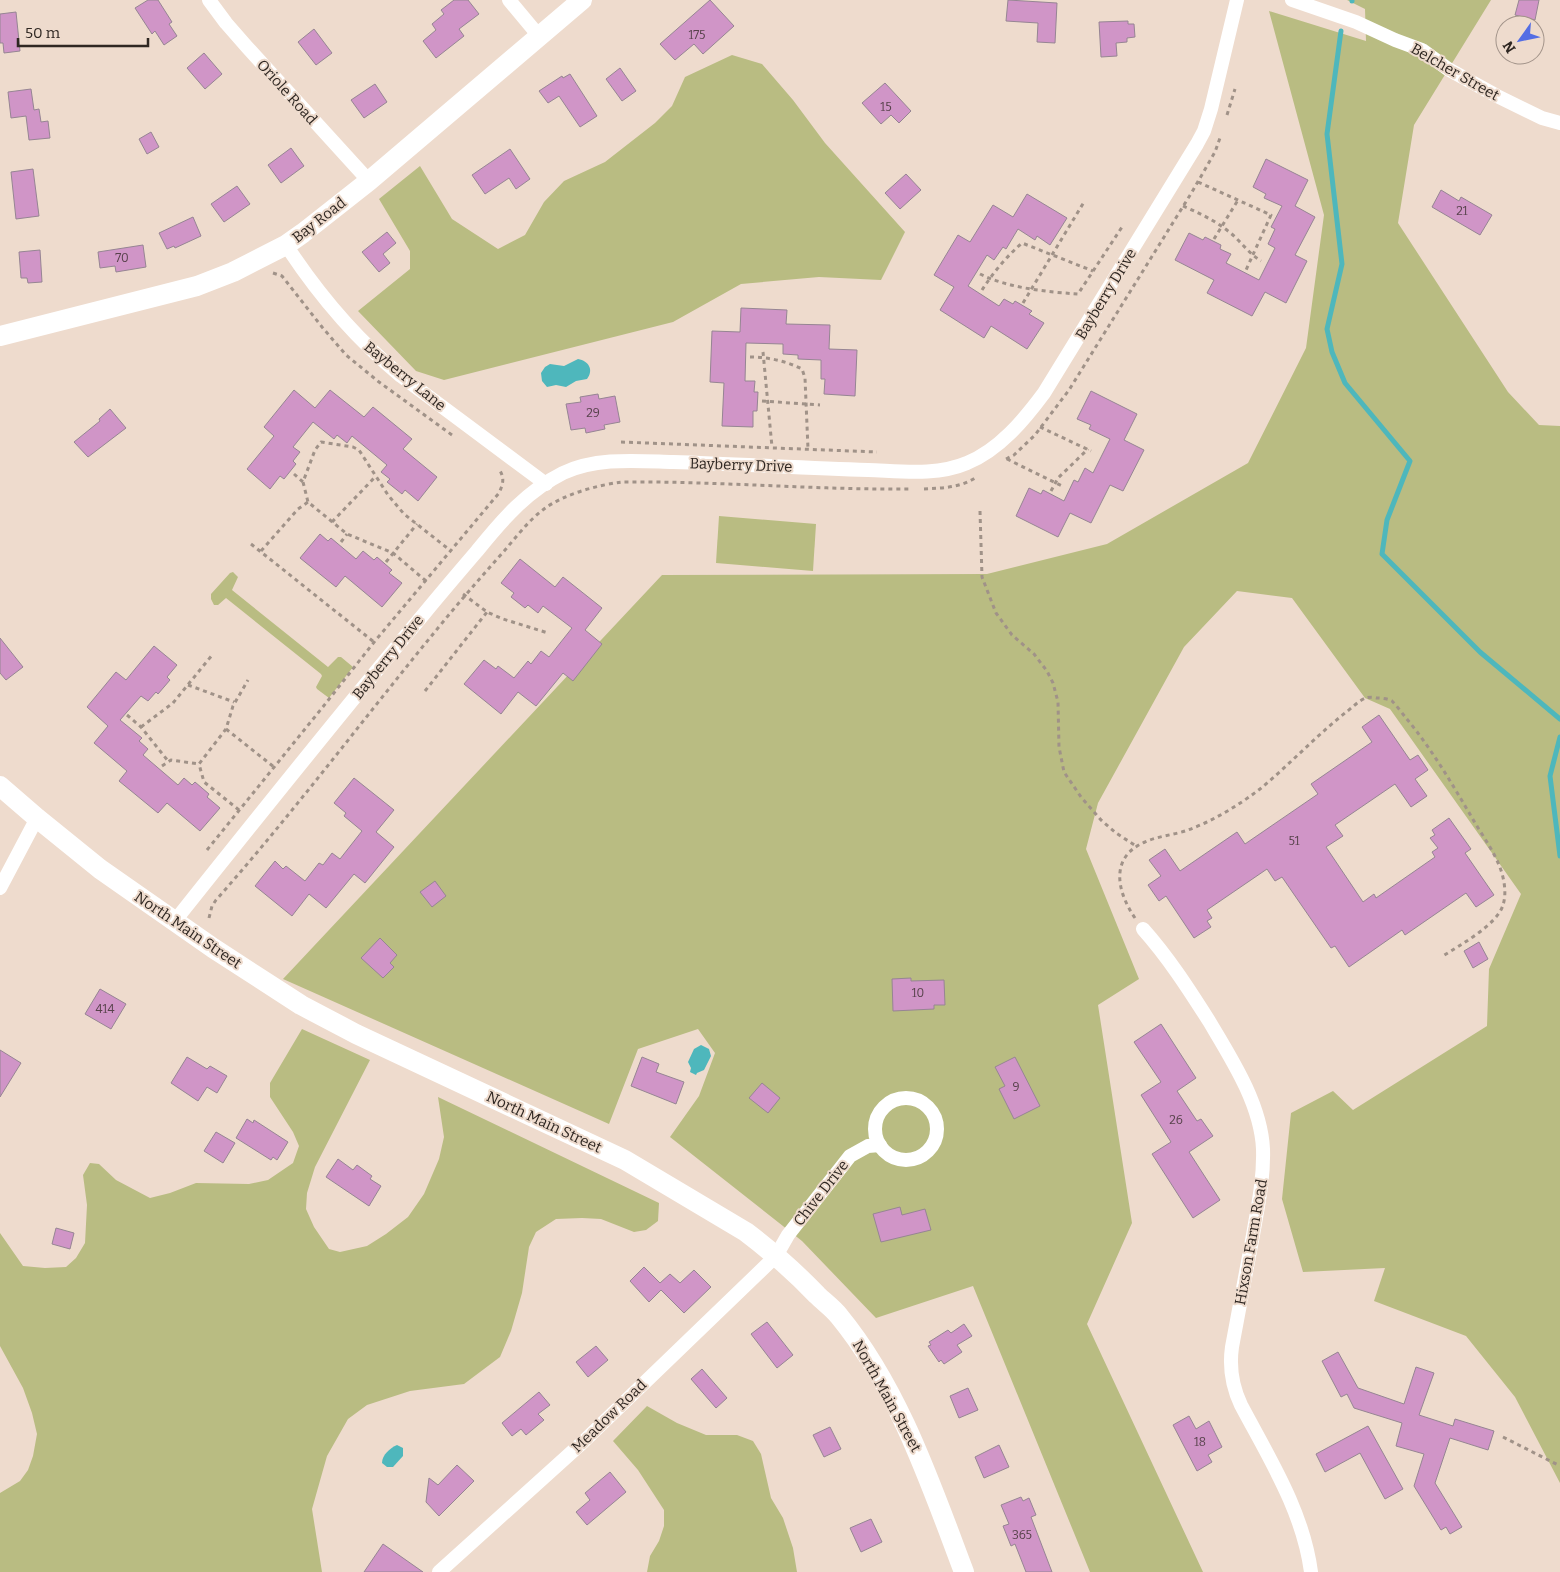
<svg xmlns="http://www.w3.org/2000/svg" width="1560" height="1572" viewBox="0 0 1560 1572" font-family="Bitter,serif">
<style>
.green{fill:#b9bc82}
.water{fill:#4eb7bc}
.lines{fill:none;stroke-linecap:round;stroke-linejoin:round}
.stream{stroke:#4eb7bc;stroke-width:5}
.building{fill:#d095c7;stroke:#968593}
.path{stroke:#a09288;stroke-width:3;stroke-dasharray:4 4;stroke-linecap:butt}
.minor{stroke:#fff;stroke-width:14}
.secondary{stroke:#fff;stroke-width:20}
.labels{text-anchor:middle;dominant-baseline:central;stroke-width:4;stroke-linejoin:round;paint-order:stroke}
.number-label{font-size:12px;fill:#57424b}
.street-label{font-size:15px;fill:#2f2722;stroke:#eedbcd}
</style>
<rect width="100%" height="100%" fill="#eedbcd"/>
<g class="green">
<polygon points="1347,0 1491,0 1414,125 1398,223 1508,392 1539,425 1560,426 1560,1483 1515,1397 1466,1336 1374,1301 1385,1268 1303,1272 1282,1199 1291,1113 1333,1091 1353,1110 1487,1026 1489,969 1521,894 1390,709 1365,698 1292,598 1237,591 1184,647 1098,803 1086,849 1139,979 1098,1005 1132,1223 1087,1324 1203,1572 1090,1572 973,1286 876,1318 802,1241 670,1137 699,1096 715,1053 698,1029 638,1049 609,1124 283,979 662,575 987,574 1107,544 1248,463 1306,348 1324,215 1269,11 1366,41 1365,9"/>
<polygon points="732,55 762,64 793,100 825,143 905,232 881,280 819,277 741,284 673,322 444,380 416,371 358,311 410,269 410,251 379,199 420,166 452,219 498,249 525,235 544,202 564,181 605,162 655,123 672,106 685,77"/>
<polygon points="719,516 816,524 813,571 716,563"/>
<polygon points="233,572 238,577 232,590 328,667 338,657 341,657 353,667 329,698 317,689 316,687 322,676 321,674 226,598 218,605 214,605 211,599 211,594 230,573"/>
<polygon points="302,1029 370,1060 315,1167 307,1193 306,1209 314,1227 329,1249 340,1252 367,1246 386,1234 408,1217 424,1194 439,1159 444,1137 438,1097 659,1203 658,1221 646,1230 634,1232 601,1219 582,1218 556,1219 536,1232 529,1247 522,1293 511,1331 500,1357 464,1384 410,1391 367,1405 348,1419 327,1456 312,1509 322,1572 0,1572 0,1493 20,1481 28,1470 33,1456 37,1434 32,1413 23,1388 0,1346 0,1233 23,1266 45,1268 66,1267 76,1258 85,1243 87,1205 83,1175 90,1163 99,1164 116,1180 150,1198 170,1193 196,1183 249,1184 268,1180 293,1163 299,1146 293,1132 270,1097 270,1083"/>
<polygon points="647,1406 677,1423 706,1435 737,1435 753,1441 761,1454 771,1498 783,1518 793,1548 797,1572 647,1572 650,1556 659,1541 664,1526 664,1510 638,1470 613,1441"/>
</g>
<g class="water">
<path d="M578,359C589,361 594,370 587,379L576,381L566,387L556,385L547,387L542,381L541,373L545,367L550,364L564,366Z"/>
<polygon points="701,1045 709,1049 711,1056 704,1070 697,1073 696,1075 690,1072 691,1068 688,1062 694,1049"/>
<path d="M397,1445L403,1448V1456L393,1467H387L382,1463C382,1455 390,1448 397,1445Z"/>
</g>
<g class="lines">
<g class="stream">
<polyline points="1352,1 1352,0"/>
<polyline points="1341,31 1327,134 1342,264 1327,329 1332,352 1345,383 1410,461 1387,520 1382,554 1480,652 1560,719"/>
<polyline points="1560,737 1550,776 1560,856"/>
</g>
</g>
<g class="building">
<polygon points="148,0 158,0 172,22 169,24 177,36 164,45 155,31 152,34 135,8"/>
<polygon points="454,0 468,0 479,14 459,29 464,36 436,58 423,41 436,30 432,24 444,14 441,10"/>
<polygon points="710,0 734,26 703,54 694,44 675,60 660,44"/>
<polygon points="1008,0 1057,3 1055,43 1037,42 1038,23 1006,21"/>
<polygon points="1519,0 1539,0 1535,20 1515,15"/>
<polygon points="16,12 20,51 4,53 3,43 0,43 0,14"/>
<polygon points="1128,21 1128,24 1134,24 1135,37 1127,38 1127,42 1116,43 1117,56 1101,57 1099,22"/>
<polygon points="314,29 332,53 316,65 298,42"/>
<polygon points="204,53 222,74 205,89 187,68"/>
<polygon points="620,68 636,91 622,101 606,79"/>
<polygon points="570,74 597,116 580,127 559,96 548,103 539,91 562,76 563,78"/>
<polygon points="885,83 911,111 899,123 891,115 881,124 862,103"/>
<polygon points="375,84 387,102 364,118 351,100"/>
<polygon points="31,89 34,110 39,109 41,122 48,121 50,138 29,140 26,116 11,118 8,92"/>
<polygon points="151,132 159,147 147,154 139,139"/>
<polygon points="291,148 304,166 281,183 268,165"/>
<polygon points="510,149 530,179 516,189 509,178 485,194 472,175"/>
<polygon points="1266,159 1308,180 1295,206 1315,217 1295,255 1307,261 1286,303 1265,292 1252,316 1207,293 1214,280 1175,260 1189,233 1203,240 1205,237 1221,245 1220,249 1231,254 1226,263 1259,280 1275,248 1268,244 1275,229 1271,227 1282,206 1264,198 1266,194 1253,187"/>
<polygon points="33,169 39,216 16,219 11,172"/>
<polygon points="906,174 921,190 900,209 885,193"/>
<polygon points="237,186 250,204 224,222 211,204"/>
<polygon points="1441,190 1459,201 1461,197 1492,215 1480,235 1432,207"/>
<polygon points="1027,194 1067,218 1050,245 1037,236 1035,240 1018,229 1006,249 1003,247 994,260 987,255 968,286 999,306 1004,299 1013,304 1015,301 1032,311 1029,314 1044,323 1027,349 991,326 984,338 940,310 954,287 934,275 958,235 970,242 993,205 1013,217"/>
<polygon points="193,217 201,236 175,248 174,246 167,249 159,233"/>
<polygon points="387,232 396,243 383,254 390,263 379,272 362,252"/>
<polygon points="143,245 146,267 116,272 115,266 100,268 98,252"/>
<polygon points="40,250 42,282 28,283 27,278 21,278 19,252"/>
<polygon points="741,308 787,310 786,324 830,325 829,349 857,350 855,396 824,394 825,379 821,379 821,360 798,359 798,355 783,354 783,344 746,343 745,381 755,381 754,392 758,392 757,411 753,411 753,427 722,426 724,383 710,382 712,331 740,332"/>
<polygon points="294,390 315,408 330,390 364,417 373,407 412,439 403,449 437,477 418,501 405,490 402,494 387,482 390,479 381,472 387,465 352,436 347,443 337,435 334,439 313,422 293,447 300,452 293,461 296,464 284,479 280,476 270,489 247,469 274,436 264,427"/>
<polygon points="1091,391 1137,414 1124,440 1144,450 1123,491 1110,485 1091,523 1070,513 1058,537 1016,516 1029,488 1041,494 1043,490 1064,501 1074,480 1078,482 1085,468 1093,473 1110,439 1089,429 1091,425 1077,419"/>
<polygon points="598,394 599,399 615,396 620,422 604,425 605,429 586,433 585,428 571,430 566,404 581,402 580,397"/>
<polygon points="110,409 126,428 88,457 74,442 100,421 99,419"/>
<polygon points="320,534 328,541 331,538 356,559 363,551 374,560 377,557 392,570 389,573 402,583 382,607 345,576 336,587 300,558"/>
<polygon points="520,559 555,587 563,577 602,608 585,630 602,644 573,681 563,673 536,706 518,692 501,714 464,684 484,660 496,669 498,666 514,678 528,661 531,664 541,651 549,657 572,628 543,606 538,613 528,605 525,608 511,597 514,593 501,583"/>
<polygon points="0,638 23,667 6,680 0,673"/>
<polygon points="154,646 177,665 167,677 170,680 158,694 156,692 148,701 141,696 120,720 142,738 139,741 148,749 143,755 178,785 184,778 192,785 195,782 209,794 207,797 220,808 200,831 167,803 158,813 119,781 127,771 94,743 108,726 87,707 116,672 126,680"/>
<polygon points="1379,715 1410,760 1418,755 1428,770 1415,779 1427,796 1411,807 1395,784 1335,825 1343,836 1326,847 1363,902 1374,894 1376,898 1435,857 1432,852 1438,848 1430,838 1435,835 1432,830 1449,818 1471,849 1465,853 1494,895 1476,907 1466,893 1405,935 1402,930 1349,967 1335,946 1331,948 1282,877 1275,881 1267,869 1207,910 1212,918 1207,921 1211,927 1194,938 1166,896 1159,901 1148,885 1161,876 1149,860 1165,849 1180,871 1237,832 1245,844 1318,794 1311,784 1372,742 1362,727"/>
<polygon points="354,778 394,810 376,832 394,847 365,883 354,874 326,908 309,894 292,916 255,886 275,861 283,869 286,866 305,881 319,863 323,865 332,853 340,859 362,831 344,816 346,813 334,803"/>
<polygon points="435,881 446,896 432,907 420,892"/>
<polygon points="380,938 397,955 390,963 394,967 383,978 361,958"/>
<polygon points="1479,942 1488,959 1473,968 1464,951"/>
<polygon points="911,978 911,981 944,980 945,1005 934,1005 934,1009 893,1011 892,979"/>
<polygon points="100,989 126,1004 111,1029 85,1014"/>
<polygon points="1161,1024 1196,1078 1177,1091 1197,1121 1201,1119 1213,1136 1189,1152 1220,1200 1193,1218 1152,1154 1171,1142 1141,1095 1161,1082 1134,1042"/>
<polygon points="0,1050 21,1063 0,1097"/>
<polygon points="187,1057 207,1069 210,1066 227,1076 217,1093 207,1087 198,1101 171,1083"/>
<polygon points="642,1057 659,1064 656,1072 684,1082 676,1104 631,1086"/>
<polygon points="1015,1057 1040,1106 1014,1119 999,1089 1005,1086 995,1067"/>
<polygon points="762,1083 780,1098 768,1113 749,1098"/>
<polygon points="247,1119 253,1123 254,1120 288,1142 277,1160 273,1157 271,1160 236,1138"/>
<polygon points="216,1132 235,1143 223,1163 204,1151"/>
<polygon points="338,1159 353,1170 357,1165 372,1176 370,1179 381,1186 369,1206 326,1177"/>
<polygon points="900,1207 902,1215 925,1209 931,1230 881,1242 873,1214"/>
<polygon points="56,1228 74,1233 70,1249 52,1244"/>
<polygon points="644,1267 660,1283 670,1274 680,1283 694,1270 711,1287 684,1313 661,1290 649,1302 630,1281"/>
<polygon points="767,1322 793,1355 777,1368 751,1334"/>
<polygon points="964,1324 972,1336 957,1345 962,1352 944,1364 941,1360 939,1362 928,1346 931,1345 929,1342 948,1330 951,1333"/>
<polygon points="596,1346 608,1360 588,1377 576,1362"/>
<polygon points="1338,1352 1358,1388 1404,1404 1416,1367 1434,1373 1419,1415 1453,1426 1455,1419 1494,1431 1488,1450 1450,1438 1435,1483 1462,1527 1450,1534 1446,1527 1441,1530 1414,1486 1424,1454 1396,1446 1402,1423 1354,1408 1347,1394 1341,1397 1322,1361"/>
<polygon points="702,1369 727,1398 716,1408 691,1379"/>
<polygon points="968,1388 978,1410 959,1418 950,1396"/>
<polygon points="539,1392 550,1405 538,1414 544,1420 526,1435 521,1429 512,1436 502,1423"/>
<polygon points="1189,1416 1196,1429 1209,1421 1222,1447 1208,1455 1212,1462 1197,1471 1173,1425"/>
<polygon points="1368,1426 1403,1489 1385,1499 1360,1453 1325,1472 1316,1454"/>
<polygon points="830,1427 841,1449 824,1457 813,1435"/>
<polygon points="999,1445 1009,1467 984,1478 975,1457"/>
<polygon points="457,1465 474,1481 439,1516 426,1502 429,1478 438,1485"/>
<polygon points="610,1472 626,1492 587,1525 576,1512 590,1500 585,1493"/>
<polygon points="1021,1497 1023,1501 1029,1498 1036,1515 1031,1517 1052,1572 1026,1572 1015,1544 1011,1546 1003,1526 1009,1524 1001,1505"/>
<polygon points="871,1519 882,1542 861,1552 850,1528"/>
<polygon points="383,1544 423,1572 364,1572"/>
</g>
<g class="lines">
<g class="path">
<polyline points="1227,115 1235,89"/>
<polyline points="1198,182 1271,215 1246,270"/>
<path d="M1183,206C1199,213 1214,220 1228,231C1240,240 1248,253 1261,261"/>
<polyline points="1214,239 1238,200"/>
<polyline points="273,273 282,276 322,327 346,355 379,382 452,435"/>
<path d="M980,274C1008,288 1047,292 1078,294L1122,227"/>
<path d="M982,290C993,273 1006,257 1022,243L1093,271"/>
<polyline points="1023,303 1084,202"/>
<polyline points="763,352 772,447"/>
<path d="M750,357C768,357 786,361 802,369L805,378L808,449"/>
<polyline points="762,401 820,405"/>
<polyline points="1040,427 1091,451"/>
<polyline points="621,442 877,452"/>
<polyline points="1006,459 1014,455 1035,435 1069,390 1192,192 1215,152 1221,135"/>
<polyline points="1007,459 1062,486"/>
<polyline points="294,474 303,482"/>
<path d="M924,489C942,488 959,488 975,478"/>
<polyline points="1051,491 1058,478 1088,449"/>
<polyline points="980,511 982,577 996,613 1012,635 1034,654 1047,671 1053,683 1058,702 1059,747 1064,772 1081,797 1101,820 1116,833 1136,846"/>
<polyline points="332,522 376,476"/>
<polyline points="341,542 347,534"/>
<polyline points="251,544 374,642"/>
<polyline points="261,551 298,509 308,502"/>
<polyline points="386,562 417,524"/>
<polyline points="426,581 393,553 347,534 308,502 303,482 315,450 321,442 353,447 359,450 388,495 404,514 451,551"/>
<polyline points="463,594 487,612 503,619 548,633"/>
<polyline points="188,685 234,702"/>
<polyline points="425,691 487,612"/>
<polyline points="127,715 141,727 168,761"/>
<polyline points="141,727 173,703 213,654"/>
<polyline points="226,729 274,767"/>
<polyline points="162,766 171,760 199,764"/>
<polyline points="239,810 204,782 199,764 226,729 233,706 248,680"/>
<path d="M207,850L322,708L375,641L499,493C503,484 505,478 499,469"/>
<path d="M209,918L212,906L216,900C294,812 364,718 438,628C460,601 482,576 505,550C517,536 529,520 544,509C564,494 598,485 622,482C718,481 814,490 910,489"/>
<path d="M1135,918C1117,892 1109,857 1145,842C1158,836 1174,835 1188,830C1213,821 1239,805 1260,789C1289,765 1315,737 1345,713C1351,709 1359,700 1366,698C1369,697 1374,697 1377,698C1382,698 1389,699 1392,701C1397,706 1402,713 1406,718C1431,748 1451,782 1471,816C1480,832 1492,848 1499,865C1504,877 1507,893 1503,905C1497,925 1460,945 1443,956"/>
<polyline points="1503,1437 1560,1466"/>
</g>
<g class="minor">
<polyline points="209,0 226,23 247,47 369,181"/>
<polyline points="509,0 539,36"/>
<polyline points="1292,0 1356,22 1395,40 1422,50 1448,69 1497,96 1542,118 1560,123"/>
<path d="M286,245C318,294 355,338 401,376L546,484"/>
<polyline points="0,888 37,818"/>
<path d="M174,922C256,819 338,716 423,615C441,593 459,572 477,551C502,520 527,491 563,473C597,457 637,461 673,462C738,464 803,468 868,470C900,471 937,476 967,463C999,450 1024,420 1044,393L1197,144L1204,131L1211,109L1237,0"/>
<path d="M1143,929C1168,957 1188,988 1209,1021C1231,1058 1261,1104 1263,1149C1264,1178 1258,1206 1253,1235C1246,1272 1239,1309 1232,1347C1229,1368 1232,1386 1241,1405C1269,1458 1303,1511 1311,1572"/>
<circle cx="906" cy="1129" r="31"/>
<polyline points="439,1572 583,1442 776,1256 788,1235 850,1156 868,1146 880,1145"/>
</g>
<g class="secondary">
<polyline points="0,336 197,286 233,272 286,245 303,233 369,181 582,0"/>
<path d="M0,786L37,818L100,869L213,948L301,1005L356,1034L625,1160L746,1232C771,1251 795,1272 817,1295C824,1302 833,1308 839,1316C899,1389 931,1485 964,1572"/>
</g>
</g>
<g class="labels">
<g class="number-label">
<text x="697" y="35">175</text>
<text x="886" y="107">15</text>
<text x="1462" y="211">21</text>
<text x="122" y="258">70</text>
<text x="593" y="413">29</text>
<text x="1294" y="841">51</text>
<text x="918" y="993">10</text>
<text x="105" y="1009">414</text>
<text x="1016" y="1087">9</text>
<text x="1176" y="1120">26</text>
<text x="1200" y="1442">18</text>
<text x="1022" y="1535">365</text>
</g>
<g class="street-label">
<text transform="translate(1455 72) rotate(30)">Belcher Street</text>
<text transform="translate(287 92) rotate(48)">Oriole Road</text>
<text transform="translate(319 220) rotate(-38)">Bay Road</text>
<text transform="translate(1106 294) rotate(-59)">Bayberry Drive</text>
<text transform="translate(405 376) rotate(39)">Bayberry Lane</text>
<text transform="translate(741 465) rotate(2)">Bayberry Drive</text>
<text transform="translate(388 657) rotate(-51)">Bayberry Drive</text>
<text transform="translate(188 930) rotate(34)">North Main Street</text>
<text transform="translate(544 1122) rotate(25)">North Main Street</text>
<text transform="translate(821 1193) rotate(-52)">Chive Drive</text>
<text transform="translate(1251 1242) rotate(-80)">Hixson Farm Road</text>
<text transform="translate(887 1396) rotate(61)">North Main Street</text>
<text transform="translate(609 1416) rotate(-44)">Meadow Road</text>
</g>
</g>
<g transform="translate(1520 40) rotate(237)"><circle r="24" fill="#eedbcd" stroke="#a29389"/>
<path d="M0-4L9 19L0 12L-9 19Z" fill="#546ee4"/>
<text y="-8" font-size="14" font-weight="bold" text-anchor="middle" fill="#2f2722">N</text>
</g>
<path d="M18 38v8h130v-8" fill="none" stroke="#2f2722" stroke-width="2.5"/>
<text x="25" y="38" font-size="15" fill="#2f2722" stroke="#eedbcd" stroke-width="4" paint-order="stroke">50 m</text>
</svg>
